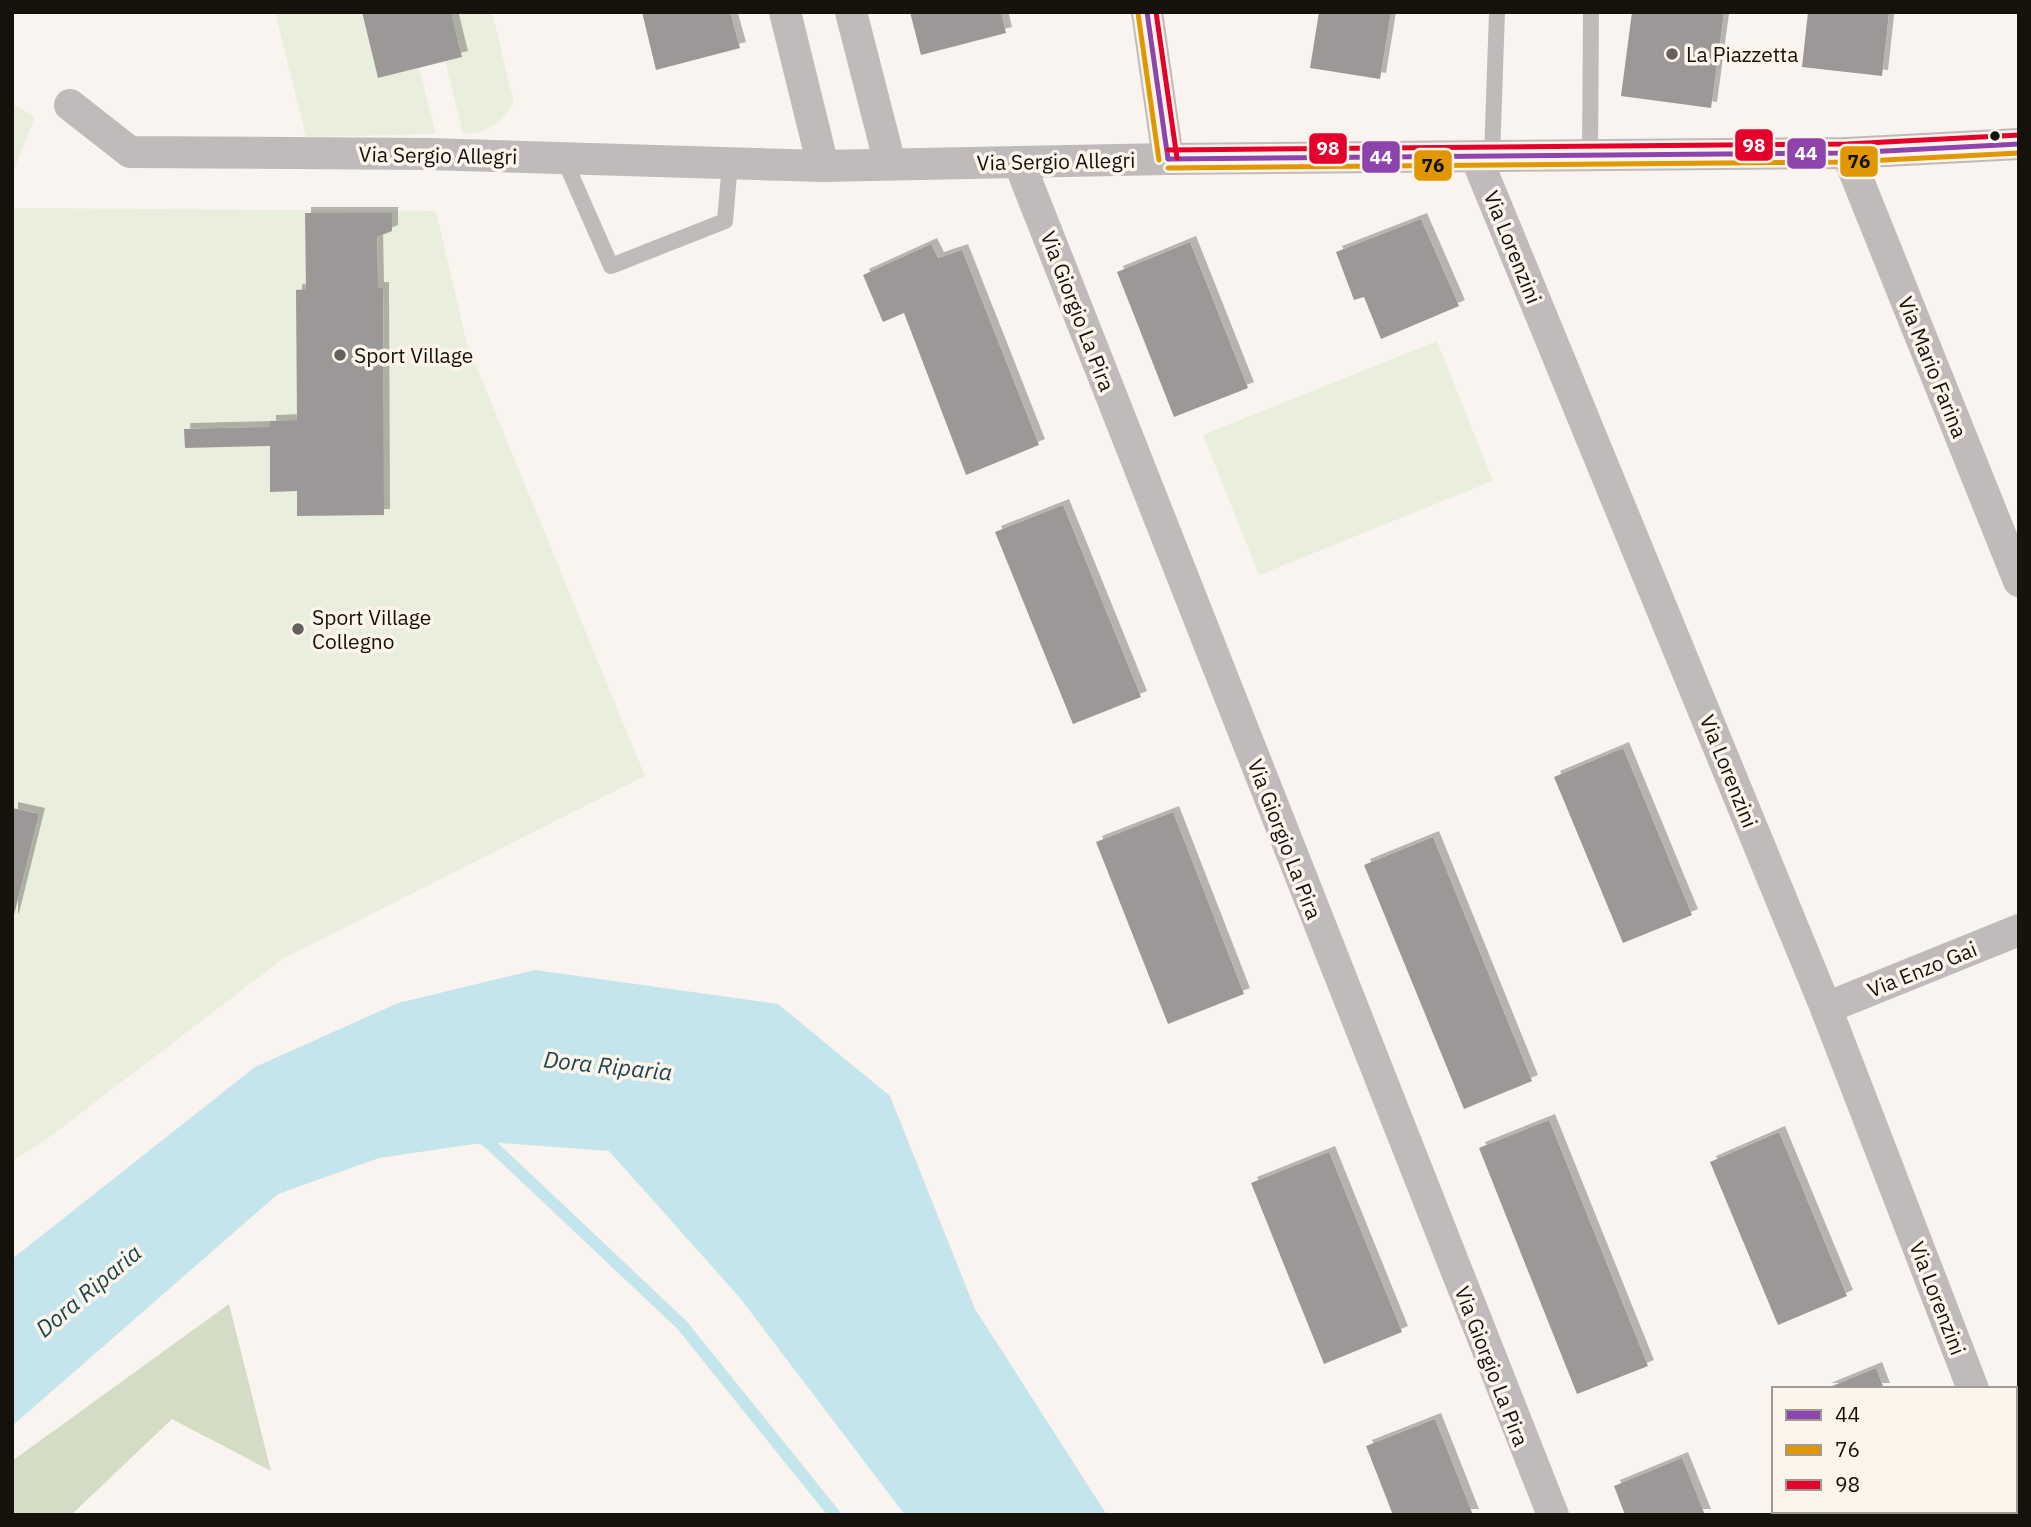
<svg xmlns="http://www.w3.org/2000/svg" width="2031" height="1527" viewBox="0 0 2031 1527" font-family="'IBM Plex Sans',sans-serif">
<style>
.green{fill:#eaefdd}
.forest{fill:#d5dcc5}
.water{fill:#c4e5ec}
.lines{fill:none;stroke-linecap:round;stroke-linejoin:round}
.stream{stroke:#c4e5ec;stroke-width:12}
.building{fill:#9d9898;filter:url(#shadow)}
.service{stroke:#c1baba;stroke-width:16}
.minor{stroke:#c1baba;stroke-width:32}
.bus-1-casing{stroke:#fdf5eb;stroke-width:10}
.bus-2-casing{stroke:#fdf5eb;stroke-width:10}
.bus-3-casing{stroke:#fdf5eb;stroke-width:10}
.bus-1{stroke:#8e44ad;stroke-width:5}
.bus-2{stroke:#e09701;stroke-width:5}
.bus-3{stroke:#e4002b;stroke-width:5}
.poi-dot{fill:#65605b;stroke:#fdf5eb;stroke-width:2.5}
.bus-dot{fill:#15110b;stroke:#fdf5eb;stroke-width:2.5}
.labels{text-anchor:middle;dominant-baseline:central;stroke-width:7;stroke-linejoin:round;paint-order:stroke}
.poi-label{font-size:21px;fill:#15110b;stroke:#fdf5eb;text-anchor:start}
.street-label{font-size:21px;fill:#15110b;stroke:#fdf5eb}
.water-label{font-size:23px;font-style:italic;fill:#1a464f;stroke:#fdf5eb}
.line-badge{stroke:#fdf5eb;stroke-width:2.5}
.badge-label{font-size:19px;text-anchor:middle;font-weight:bold;fill:#fff}
.pale-badge-label{font-size:19px;text-anchor:middle;font-weight:bold;fill:#111}
</style>
<defs>
<filter id="shadow"><feDropShadow dx="6" dy="-6" stdDeviation="0" flood-color="#0004"/></filter>
</defs>
<rect width="100%" height="100%" fill="#f9f4ef"/>
<g class="green">
<polygon points="275,12 362,12 378,78 419,68 436,134 306,137"/>
<path d="M451,12H492L514,103C501,123 488,134 463,134L445,61Z"/>
<polygon points="12,104 35,117 12,174"/>
<polygon points="12,208 436,211 467,344 645,776 284,958 47,1139 12,1161"/>
<polygon points="1437,341 1493,481 1259,575 1203,435"/>
</g>
<polygon class="forest" points="229,1304 271,1471 172,1419 71,1515 12,1515 12,1461"/>
<polygon class="water" points="535,970 778,1004 890,1096 975,1309 1107,1515 905,1515 740,1298 609,1151 488,1142 379,1158 278,1194 12,1426 12,1259 255,1067 398,1003"/>
<g class="lines">
<polyline class="stream" points="476,1135 488,1142 682,1325 835,1515"/>
</g>
<g class="building">
<polygon points="362,12 451,12 462,57 378,78"/>
<polygon points="642,12 730,12 740,48 656,70"/>
<polygon points="910,12 1001,12 1006,33 921,55"/>
<polygon points="1319,12 1391,12 1380,79 1310,68"/>
<polygon points="1632,12 1724,12 1711,108 1621,96"/>
<polygon points="1808,12 1889,12 1882,76 1802,67"/>
<polygon points="305,213 392,213 392,231 377,237 378,288 383,288 384,515 297,516 297,491 270,492 270,446 185,448 184,429 270,427 270,421 297,420 296,290 306,289"/>
<polygon points="1421,219 1459,306 1381,339 1364,297 1354,300 1336,252"/>
<polygon points="1190,242 1248,388 1174,417 1117,272"/>
<polygon points="931,244 938,258 962,250 1039,445 966,475 904,313 883,322 863,275"/>
<polygon points="1063,505 1141,697 1073,724 995,532"/>
<polygon points="1623,748 1692,915 1623,943 1554,777"/>
<polygon points="12,808 39,814 13,919 12,919"/>
<polygon points="1173,812 1244,994 1168,1024 1096,842"/>
<polygon points="1433,837 1532,1081 1464,1109 1364,865"/>
<polygon points="1549,1120 1648,1366 1577,1394 1479,1148"/>
<polygon points="1779,1132 1847,1296 1778,1325 1710,1162"/>
<polygon points="1329,1152 1402,1332 1324,1364 1251,1183"/>
<polygon points="1876,1368 1884,1389 1825,1389"/>
<polygon points="1435,1419 1473,1515 1393,1515 1366,1446"/>
<polygon points="1682,1458 1705,1515 1625,1515 1614,1486"/>
<polygon points="1855,1511 1935,1511 1936,1515 1856,1515"/>
</g>
<g class="lines">
<g class="service">
<polyline points="1590,156 1591,12"/>
<polyline points="1492,157 1497,12"/>
<polyline points="564,159 611,266 725,221 730,163"/>
</g>
<g class="minor">
<polyline points="785,12 823,166"/>
<polyline points="851,12 890,164"/>
<polyline points="1147,12 1168,159"/>
<polyline points="70,105 130,152 429,154 823,166 1168,159 1847,153 2019,144"/>
<polyline points="1847,153 2019,581"/>
<polyline points="1476,157 1826,1008 1973,1389"/>
<polyline points="1019,162 1553,1515"/>
<polyline points="1826,1008 2019,930"/>
<polyline points="2015,1497 2019,1506"/>
</g>
<defs>
<g id="bus-1">
<polyline points="1147,12 1168,159"/>
<polyline points="1168,159 1847,153 2019,144"/>
</g>
<g id="bus-2">
<polyline points="1138,13 1159,160"/>
<polyline points="1168,168 1847,162 2019,153"/>
</g>
<g id="bus-3">
<polyline points="1156,12 1177,158"/>
<polyline points="1168,150 1847,144 2019,135"/>
</g>
</defs>
<use href="#bus-1" class="bus-1-casing"/>
<use href="#bus-2" class="bus-2-casing"/>
<use href="#bus-3" class="bus-3-casing"/>
<use href="#bus-1" class="bus-1"/>
<use href="#bus-2" class="bus-2"/>
<use href="#bus-3" class="bus-3"/>
</g>
<g class="poi-dot">
<circle cx="1672" cy="54" r="7"/>
<circle cx="340" cy="355" r="7"/>
<circle cx="298" cy="629" r="7"/>
</g>
<circle class="bus-dot" cx="1995" cy="136" r="6"/>
<g class="labels">
<g class="poi-label">
<text x="1686" y="54">La Piazzetta</text>
<text x="354" y="355">Sport Village</text>
<text x="312" y="617">Sport Village<tspan x="312" dy="24">Collegno</tspan></text>
</g>
<g class="street-label">
<text transform="translate(438 155) rotate(1)">Via Sergio Allegri</text>
<text transform="translate(1056 161) rotate(-1)">Via Sergio Allegri</text>
<text transform="translate(1513 247) rotate(68)">Via Lorenzini</text>
<text transform="translate(1078 311) rotate(69)">Via Giorgio La Pira</text>
<text transform="translate(1933 367) rotate(68)">Via Mario Farina</text>
<text transform="translate(1729 771) rotate(68)">Via Lorenzini</text>
<text transform="translate(1285 839) rotate(69)">Via Giorgio La Pira</text>
<text transform="translate(1922 969) rotate(-22)">Via Enzo Gai</text>
<text transform="translate(1938 1298) rotate(69)">Via Lorenzini</text>
<text transform="translate(1492 1366) rotate(69)">Via Giorgio La Pira</text>
</g>
<g class="water-label">
<text transform="translate(608 1065) rotate(6)">Dora Riparia</text>
<text transform="translate(88 1290) rotate(-40)">Dora Riparia</text>
</g>
</g>
<g class="line-badge">
<rect x="1734" y="128" width="40" height="34" rx="7" fill="#e4002b"/>
<rect x="1308" y="132" width="40" height="33" rx="7" fill="#e4002b"/>
<rect x="1786" y="137" width="41" height="33" rx="7" fill="#8e44ad"/>
<rect x="1361" y="140" width="40" height="34" rx="7" fill="#8e44ad"/>
<rect x="1839" y="145" width="40" height="33" rx="7" fill="#e09701"/>
<rect x="1413" y="149" width="40" height="33" rx="7" fill="#e09701"/>
</g>
<g class="badge-label">
<text x="1754" y="152">98</text>
<text x="1328" y="155">98</text>
<text x="1806" y="160">44</text>
<text x="1381" y="164">44</text>
</g>
<g class="pale-badge-label">
<text x="1859" y="168">76</text>
<text x="1433" y="172">76</text>
</g>
<rect width="2031" height="1527" fill="none" stroke="#15110b" stroke-width="28"/>
<rect x="1772" y="1387" width="245" height="126" fill="#fdf5eb" stroke="#a09a91" stroke-width="2"/>
<rect x="1786" y="1410" width="35" height="10" fill="#8e44ad" stroke="#a09a91" stroke-width="2"/>
<text x="1835" y="1422" font-size="21" fill="#15110b">44</text>
<rect x="1786" y="1445" width="35" height="10" fill="#e09701" stroke="#a09a91" stroke-width="2"/>
<text x="1835" y="1457" font-size="21" fill="#15110b">76</text>
<rect x="1786" y="1480" width="35" height="10" fill="#e4002b" stroke="#a09a91" stroke-width="2"/>
<text x="1835" y="1492" font-size="21" fill="#15110b">98</text>
</svg>
